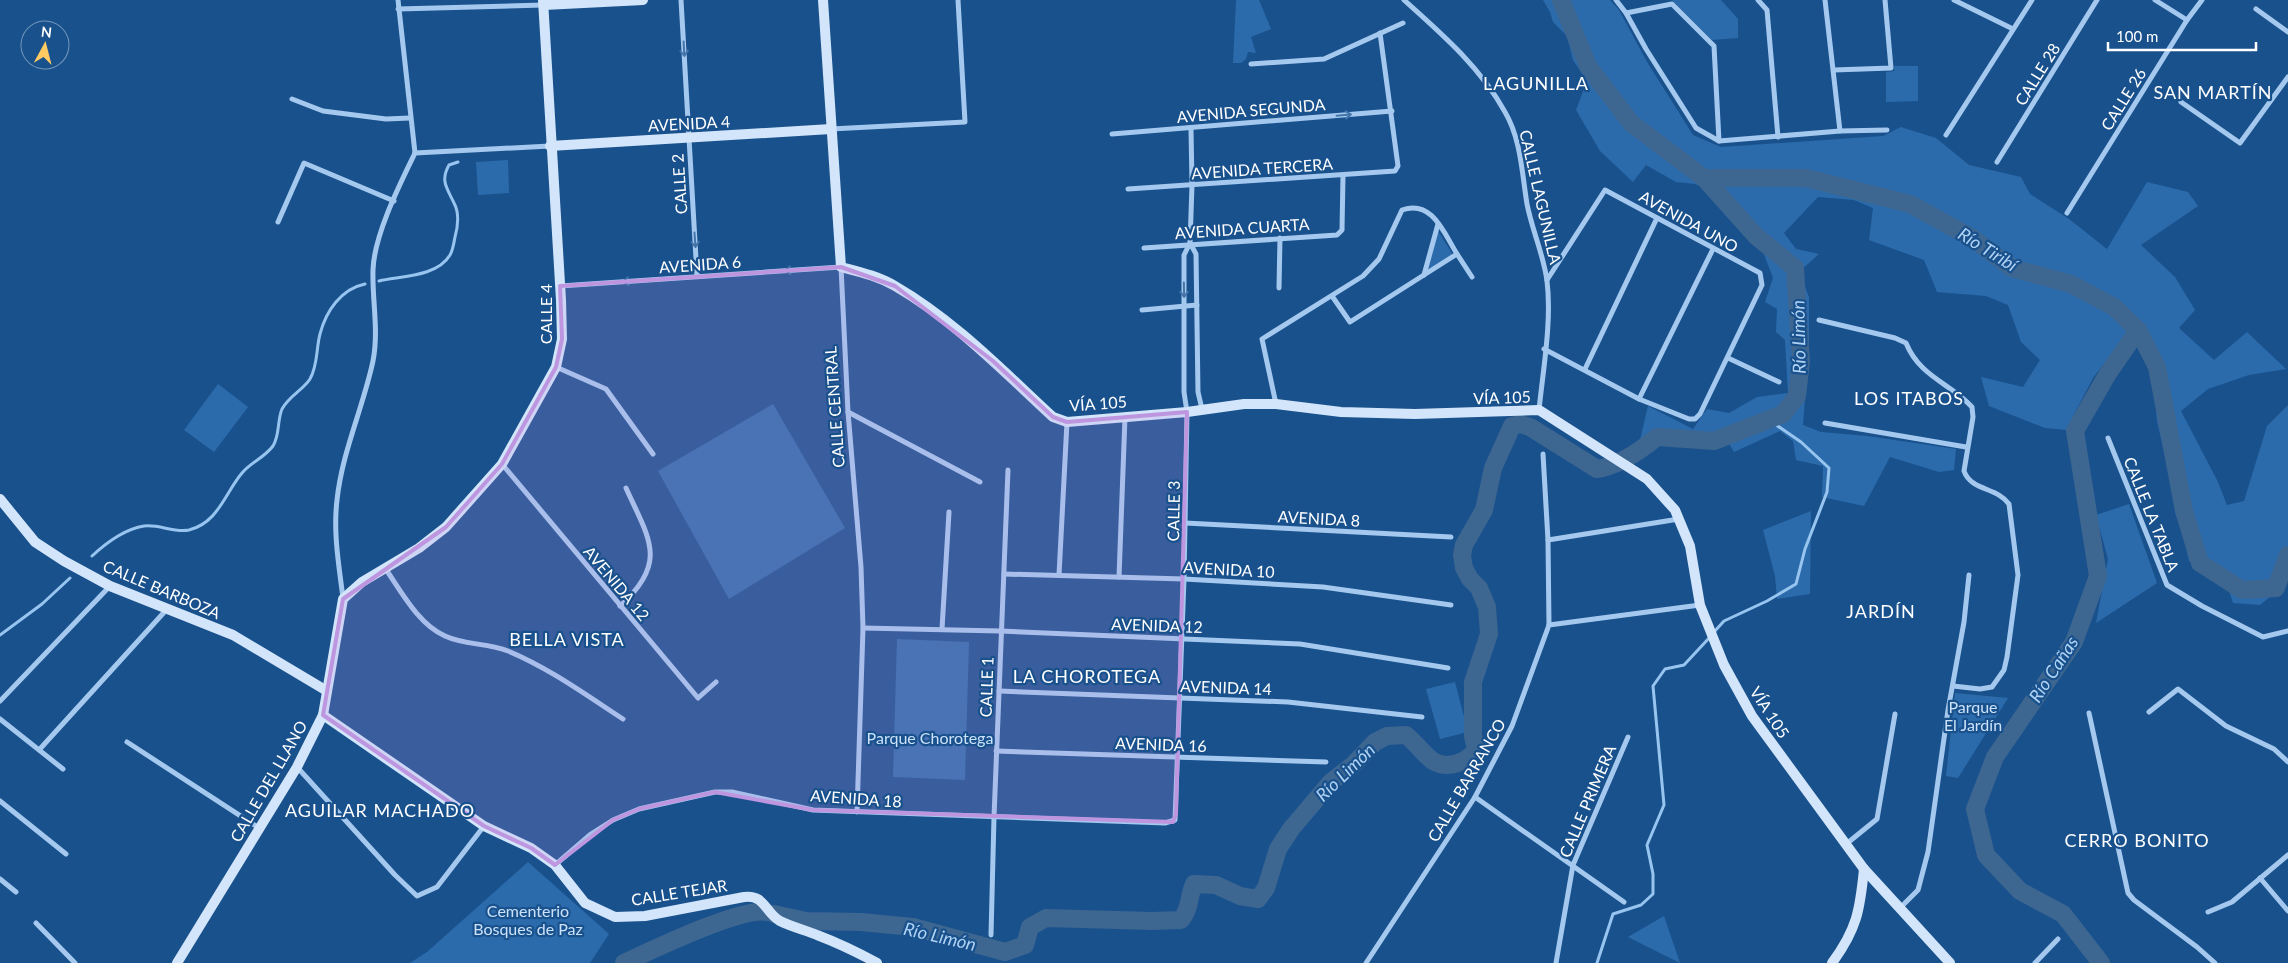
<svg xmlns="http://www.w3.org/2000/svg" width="2288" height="963" viewBox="0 0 2288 963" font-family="Lato,sans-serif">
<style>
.green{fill:#2c6bab}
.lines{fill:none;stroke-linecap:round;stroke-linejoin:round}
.stream{stroke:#97c5f0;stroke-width:3}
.river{stroke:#3d6691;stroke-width:18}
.street{stroke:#a5c9ee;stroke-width:5}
.secondary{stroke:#d2e5fa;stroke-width:10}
.oneway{stroke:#4375aa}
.marked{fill:#bd96df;fill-opacity:0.2;stroke:#bd96df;stroke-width:4;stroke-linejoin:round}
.labels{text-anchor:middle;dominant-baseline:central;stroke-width:4.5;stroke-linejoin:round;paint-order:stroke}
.street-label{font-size:16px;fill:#fff;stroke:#19518d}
.park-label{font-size:16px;fill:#cbe2fa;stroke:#19518d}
.neighbourhood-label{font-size:18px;letter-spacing:1px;fill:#fff;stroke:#19518d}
.water-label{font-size:18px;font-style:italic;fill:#b0d3f5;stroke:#19518d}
</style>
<rect width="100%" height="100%" fill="#19518d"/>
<g class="green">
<polygon points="1236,0 1259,0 1271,29 1251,37 1256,53 1248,52 1246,59 1241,63 1233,63"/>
<polygon points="1543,0 1610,0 1619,10 1647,62 1693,135 1721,147 1883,136 1901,127 1936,138 1969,165 2021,177 2030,194 2069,219 2107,249 2147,182 2188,192 2198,206 2141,245 2175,277 2195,310 2179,328 2214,360 2247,332 2286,369 2249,375 2208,389 2181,411 2217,480 2227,505 2244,501 2267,426 2288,405 2288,565 2276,592 2260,605 2233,603 2229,591 2189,561 2157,421 2149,335 2117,347 2093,378 2066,430 2045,428 1989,406 1981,377 2023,387 2040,360 2021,342 2008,305 1986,296 1937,292 1924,260 1869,240 1873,208 1854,200 1818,197 1784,233 1796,249 1819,254 1799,272 1809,297 1809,346 1803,425 1821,432 1867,436 1956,449 1954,470 1939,472 1890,457 1864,506 1822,497 1823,466 1796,460 1793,441 1780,431 1734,452 1723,434 1700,445 1680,441 1661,430 1640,440 1648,406 1693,429 1707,409 1729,413 1757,397 1788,393 1785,340 1776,332 1777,309 1765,302 1773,278 1762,249 1712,192 1695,184 1676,182 1646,165 1633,182 1600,151 1576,110 1587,81 1573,60 1567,36 1553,22 1550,12"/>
<polygon points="1672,0 1721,0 1738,19 1738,38 1712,40"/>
<polygon points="1894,66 1918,66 1918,101 1886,102 1886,72 1894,71"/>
<polygon points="508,160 509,193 478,195 476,162"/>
<polygon points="1438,231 1453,255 1427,271"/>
<polygon points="218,384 248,407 214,452 184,430"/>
<polygon points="773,404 845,528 729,599 658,471"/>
<polygon points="2129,504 2157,583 2096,623 2108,559 2096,515"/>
<polygon points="1811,511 1810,594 1777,599 1775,576 1763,530"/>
<polygon points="897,639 969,642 965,780 893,777"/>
<polygon points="1455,682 1468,732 1440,739 1426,689"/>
<polygon points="1955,693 2008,698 1958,778 1946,776"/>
<polygon points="528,862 609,934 590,963 410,963 427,952"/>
<polygon points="1664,916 1680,963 1628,937"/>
</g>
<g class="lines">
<g class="stream">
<path d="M379,281C400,276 437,277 450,255C453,250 454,242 455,237C458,226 460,214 454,203C447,188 440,181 449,165L458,162"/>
<path d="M92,556C106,543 125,529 144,526C159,524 174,533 189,530C218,523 225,493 242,473C251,462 264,458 273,446C280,435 277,421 282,409C289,396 303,390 310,379C318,365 316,349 320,334C326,311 341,289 365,284"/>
<polyline points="1714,632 1724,621 1767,601 1796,584 1805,549 1827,492 1829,468 1801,442 1769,420"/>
<polyline points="0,635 42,604 70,578"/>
<polyline points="1597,963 1613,914 1641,905 1653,894 1653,874 1647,845 1664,805 1653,686 1665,669 1684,665 1710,637"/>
</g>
<g class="river">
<polyline points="1704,178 1806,178 1910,204 1972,238 2012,268 2071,284 2114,307 2138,330 2157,367 2184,511 2200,563 2242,590 2276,588 2288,555"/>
<path d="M774,914L806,921L861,922L913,927L1005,952L1025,945L1030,927L1046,918L1152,921L1181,920C1191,908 1188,897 1194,884L1216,885L1240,896L1258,899L1266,888L1278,849L1291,829L1331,782L1354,764L1375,742L1387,736L1406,735C1415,742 1425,756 1433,761C1448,770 1467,762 1476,750L1473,736V682L1489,634L1487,607L1479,588L1470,579L1464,568L1462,555L1464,545L1484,510L1493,468L1512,426L1520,424L1530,427L1597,469C1619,466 1640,451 1657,437L1714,441L1783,414L1797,396L1801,361L1795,268L1756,236L1704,178L1631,123L1588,66L1561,0"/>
<path d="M624,963C650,951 741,907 766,912"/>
<polyline points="2101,963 2063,914 2020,891 1986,855 1975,809 1995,757 2074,642 2098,576 2075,431 2107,375 2138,330"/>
</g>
<g class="street">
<polyline points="398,0 415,153"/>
<polyline points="681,0 697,276"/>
<path d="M1404,0C1442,34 1480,67 1505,112C1521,139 1522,174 1527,204C1532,230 1544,256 1547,281C1552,321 1543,370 1539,410"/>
<polyline points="1616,0 1626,13 1646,49 1696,128 1719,141 1840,131 1887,130"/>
<polyline points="1758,0 1767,10 1778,137"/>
<polyline points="1825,0 1840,131"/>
<polyline points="1954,0 2013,29"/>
<polyline points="2155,0 2187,20"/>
<polyline points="398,9 543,5"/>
<polyline points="2256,9 2288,32"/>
<polyline points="1626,13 1672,4 1714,46 1719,141"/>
<polyline points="1251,64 1324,59 1403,23"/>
<polyline points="1834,70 1891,68 1885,0"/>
<polyline points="292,99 323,111 386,119 410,118"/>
<polyline points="2181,102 2240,143 2288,77"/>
<polyline points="831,129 965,122 958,0"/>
<polyline points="1112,134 1392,111"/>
<polyline points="1946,135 2032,0"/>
<polyline points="415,153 550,146"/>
<polyline points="1997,162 2097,0"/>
<polyline points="1128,189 1395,171 1398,166 1380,33"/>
<polyline points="2067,213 2187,20 2202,0"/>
<polyline points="278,222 304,163 394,201"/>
<polyline points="1190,243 1196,254 1198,392 1202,409"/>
<polyline points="1144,248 1337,235 1342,230 1343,176"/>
<polyline points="1457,254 1472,277"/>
<polyline points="1424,275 1438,224"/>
<polyline points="560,286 841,267 848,412 861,567 863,628 857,812"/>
<polyline points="1279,288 1280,238"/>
<polyline points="1142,310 1197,305"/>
<path d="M1819,320L1895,338L1906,343C1920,377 1950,383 1972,407L1973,417L1964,471C1971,491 1997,487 2009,504L2018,575L2007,657L2004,670L1992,687L1980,689L1953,686"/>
<polyline points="1544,349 1639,399 1689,419 1695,419 1700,414 1762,285 1760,273 1605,190 1547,280"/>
<polyline points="1728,358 1779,382"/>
<polyline points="556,367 606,389 653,454"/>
<polyline points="1585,369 1657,218"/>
<polyline points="1639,399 1713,249"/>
<path d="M1276,404L1262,339L1363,276L1379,259L1402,210C1432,199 1444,233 1457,254L1350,322L1332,296"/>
<polyline points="848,412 980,482"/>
<polyline points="1825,423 1966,447"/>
<polyline points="2108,438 2167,585 2202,606 2263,637 2288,631"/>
<polyline points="1543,454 1548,540 1549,625"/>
<polyline points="502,464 698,698 716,682"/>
<polyline points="1185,523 1451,537"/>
<polyline points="1548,540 1679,519"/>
<path d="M385,568C401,591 418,624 445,636C464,645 488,643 508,651C549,668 586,695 623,719"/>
<polyline points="1004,574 1184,579 1323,587 1451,605"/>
<polyline points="1059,575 1067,422"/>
<polyline points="1119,577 1125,417"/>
<path d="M343,598C339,566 333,533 337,500C342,452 363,408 373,361C379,330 372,300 373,270C374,235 400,184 415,153"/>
<path d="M620,606C669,562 649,539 626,488"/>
<polyline points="863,628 1000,631 1300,644 1448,668"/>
<polyline points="942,629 949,512"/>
<polyline points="999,691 1288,702 1422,717"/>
<polyline points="0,701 110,586"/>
<polyline points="2149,712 2178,689 2226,726 2274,749 2288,762"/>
<polyline points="2089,713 2128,893 2134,900 2197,947 2215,963"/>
<polyline points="0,719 63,769"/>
<polyline points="127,742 259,828"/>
<polyline points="39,750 168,608"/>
<polyline points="996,751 1326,762"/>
<polyline points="297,767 395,875 417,896 437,887 484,826"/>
<polyline points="1475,797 1624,902"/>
<polyline points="0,801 66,854"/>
<polyline points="1845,845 1877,819 1895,714"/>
<polyline points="555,865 591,834 613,820 639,809 715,792 732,792 813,810 1165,823 1175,820 1184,579 1187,412 1184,392 1184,255 1190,243 1192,185 1191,129"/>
<polyline points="2260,878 2288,911"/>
<polyline points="0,879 16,892"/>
<polyline points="1900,908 1918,890 1928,852 1948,710 1964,622 1969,575"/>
<polyline points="2208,912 2232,902 2288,855"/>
<polyline points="36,923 75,963"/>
<polyline points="991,935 994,817 1008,470"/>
<polyline points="1366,963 1475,797 1512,726 1549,625 1700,605"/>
<polyline points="1556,963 1573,865 1628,737"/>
<polyline points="2035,963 2058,939"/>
</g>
<g class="secondary">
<path d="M823,0L841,267C860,272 878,276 895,286C954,320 1003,371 1053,417L1067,422L1187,412L1244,404H1276L1341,412L1415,414L1539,410L1647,479L1675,510L1690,546L1700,605L1724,665L1752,716L1864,869L1950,963"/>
<polyline points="544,5 643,0"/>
<polyline points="550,146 831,129"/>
<polyline points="0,499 35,542 64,561 110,586 233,635 327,691"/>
<path d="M323,715L484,826L531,848L555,865L585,903L615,917L645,916L744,897C765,894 765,913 780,921C792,927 805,930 817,935C838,943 857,952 877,963"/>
<polyline points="177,963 297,767 323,715 343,599 362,582 419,548 446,527 502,464 556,367 562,339 561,300 543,0"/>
<path d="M1832,963C1857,929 1860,910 1864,869"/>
</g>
</g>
<defs><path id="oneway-shaft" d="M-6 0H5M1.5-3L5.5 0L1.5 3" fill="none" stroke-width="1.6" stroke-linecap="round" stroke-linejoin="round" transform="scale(1.25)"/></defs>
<g class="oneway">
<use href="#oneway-shaft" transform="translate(684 49) rotate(87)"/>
<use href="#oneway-shaft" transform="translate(1344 115) rotate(-5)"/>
<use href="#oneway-shaft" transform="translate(695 240) rotate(86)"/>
<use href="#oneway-shaft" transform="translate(792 270) rotate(176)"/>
<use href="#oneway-shaft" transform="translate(630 281) rotate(176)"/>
<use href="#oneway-shaft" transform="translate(1184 290) rotate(89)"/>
</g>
<path class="marked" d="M841,267L895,286L993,361L1053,417L1067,422L1187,412L1176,814L1173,822L813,810L715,792L639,809L613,820L555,865L531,848L484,826L323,715L343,599L446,527L502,464L556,367L562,339L560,286Z"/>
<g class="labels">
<g class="street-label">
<text transform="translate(2037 74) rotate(-58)">CALLE 28</text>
<text transform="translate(2123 99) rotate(-58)">CALLE 26</text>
<text transform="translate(1251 110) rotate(-5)">AVENIDA SEGUNDA</text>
<text transform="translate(689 123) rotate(-3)">AVENIDA 4</text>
<text transform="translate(1262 168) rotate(-4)">AVENIDA TERCERA</text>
<text transform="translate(679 184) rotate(-94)">CALLE 2</text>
<text transform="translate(1541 197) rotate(77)">CALLE LAGUNILLA</text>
<text transform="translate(1689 221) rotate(29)">AVENIDA UNO</text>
<text transform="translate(1242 228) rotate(-4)">AVENIDA CUARTA</text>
<text transform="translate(700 264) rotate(-4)">AVENIDA 6</text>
<text transform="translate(545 314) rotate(-90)">CALLE 4</text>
<text transform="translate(1502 397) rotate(-2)">VÍA 105</text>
<text transform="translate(1098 403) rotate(-4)">VÍA 105</text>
<text transform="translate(834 407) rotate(-94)">CALLE CENTRAL</text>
<text transform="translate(1173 511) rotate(-89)">CALLE 3</text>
<text transform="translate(2152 514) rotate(68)">CALLE LA TABLA</text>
<text transform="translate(1319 518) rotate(3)">AVENIDA 8</text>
<text transform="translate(1229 569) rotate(3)">AVENIDA 10</text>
<text transform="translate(617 583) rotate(50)">AVENIDA 12</text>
<text transform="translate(162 589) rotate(23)">CALLE BARBOZA</text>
<text transform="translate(1157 625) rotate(2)">AVENIDA 12</text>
<text transform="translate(986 687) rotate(-88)">CALLE 1</text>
<text transform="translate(1226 687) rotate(2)">AVENIDA 14</text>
<text transform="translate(1770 712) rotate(57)">VÍA 105</text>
<text transform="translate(1161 744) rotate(2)">AVENIDA 16</text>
<text transform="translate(1466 780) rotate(-60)">CALLE BARRANCO</text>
<text transform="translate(268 781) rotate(-60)">CALLE DEL LLANO</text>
<text transform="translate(856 798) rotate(4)">AVENIDA 18</text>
<text transform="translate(1587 801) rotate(-67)">CALLE PRIMERA</text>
<text transform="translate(679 892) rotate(-9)">CALLE TEJAR</text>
</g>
<g class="park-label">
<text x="1973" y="706">Parque<tspan x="1973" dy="18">El Jardín</tspan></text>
<text x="930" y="737">Parque Chorotega</text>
<text x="528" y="910">Cementerio<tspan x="528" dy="18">Bosques de Paz</tspan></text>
</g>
<g class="neighbourhood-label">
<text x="1536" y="83">LAGUNILLA</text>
<text x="2213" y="92">SAN MARTÍN</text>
<text x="1909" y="398">LOS ITABOS</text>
<text x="1881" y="611">JARDÍN</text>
<text x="567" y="639">BELLA VISTA</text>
<text x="1087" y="676">LA CHOROTEGA</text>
<text x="380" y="810">AGUILAR MACHADO</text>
<text x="2137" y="840">CERRO BONITO</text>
</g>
<g class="water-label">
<text transform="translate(1988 249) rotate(32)">Río Tiribí</text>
<text transform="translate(1798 337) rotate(-91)">Río Limón</text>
<text transform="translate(2053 669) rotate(-57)">Río Cañas</text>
<text transform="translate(1345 772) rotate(-44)">Río Limón</text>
<text transform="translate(940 936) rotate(13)">Río Limón</text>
</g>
</g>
<g transform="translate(45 45) rotate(7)"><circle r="24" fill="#19518d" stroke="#7597bb"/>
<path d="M0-4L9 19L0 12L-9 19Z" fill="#ffca62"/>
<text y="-8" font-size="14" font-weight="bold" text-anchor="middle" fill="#ffffff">N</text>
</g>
<path d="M2108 42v8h148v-8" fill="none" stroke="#ffffff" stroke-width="2.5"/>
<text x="2116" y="42" font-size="15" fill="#ffffff" stroke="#19518d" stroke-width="4" paint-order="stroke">100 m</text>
</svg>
